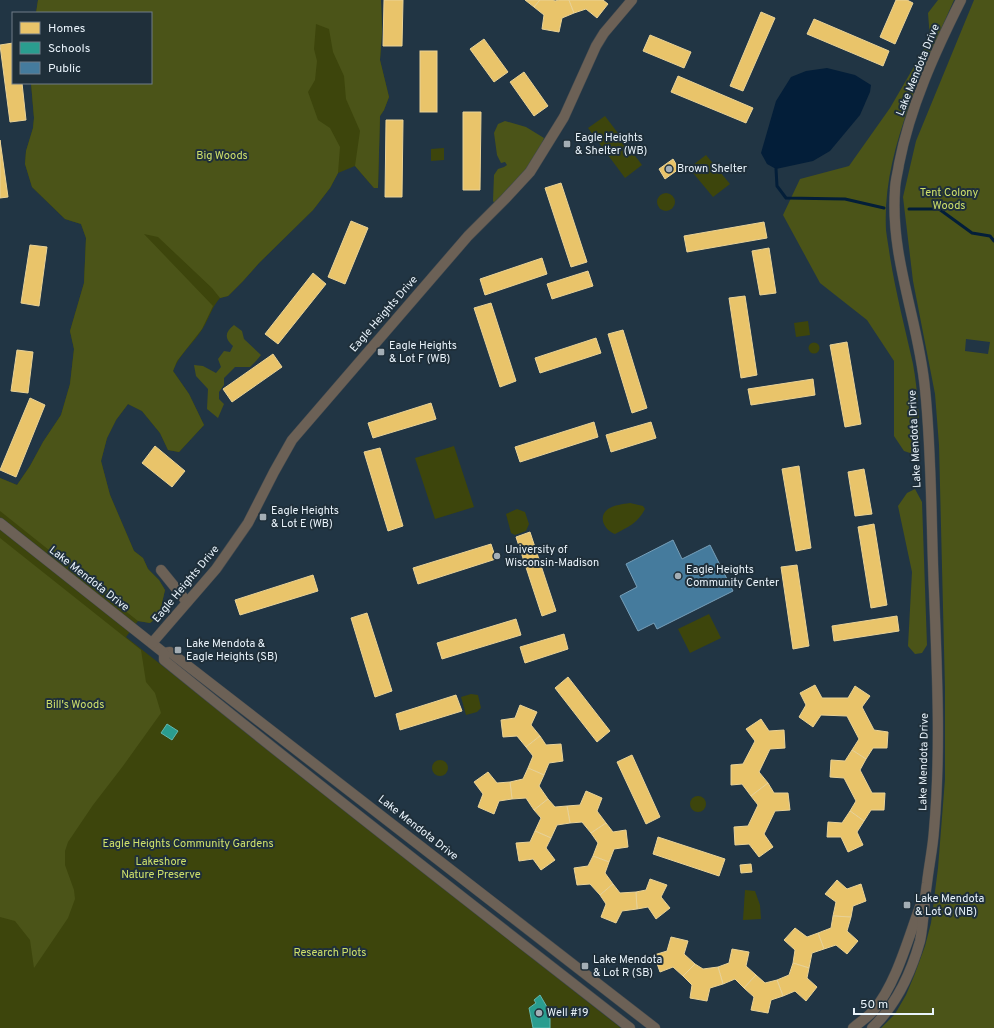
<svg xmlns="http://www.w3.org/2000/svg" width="994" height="1028" viewBox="0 0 994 1028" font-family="Overpass,sans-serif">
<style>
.built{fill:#213544;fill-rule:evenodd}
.green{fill:#3d450c}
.forest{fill:#4b5418;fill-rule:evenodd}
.water{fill:#031e39}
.homes{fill:#e9c46a;stroke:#e9d296}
.schools{fill:#2a9d8f;stroke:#63b7af}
.public{fill:#457b9d;stroke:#769fb9}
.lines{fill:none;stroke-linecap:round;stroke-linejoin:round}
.stream{stroke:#031e39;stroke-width:3}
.street-casing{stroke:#42494e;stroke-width:11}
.street{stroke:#6c6156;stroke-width:10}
.poi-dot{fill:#a4aeb5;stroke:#1f2f3a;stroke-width:1.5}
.labels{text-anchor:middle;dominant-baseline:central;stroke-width:4;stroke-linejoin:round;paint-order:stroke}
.street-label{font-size:11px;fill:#e9f3fb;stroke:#1f2f3a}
.poi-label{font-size:11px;fill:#e9f3fb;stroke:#1f2f3a;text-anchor:start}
.park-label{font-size:11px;fill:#cee06a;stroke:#1f2f3a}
</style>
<rect width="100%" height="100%" fill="#252e34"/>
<path class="built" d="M0,0H994V1028H0ZM13,13H151V83H13Z"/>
<g class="green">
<path d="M38,0H381L382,31L380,60L389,97L384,110L380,116L378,188H374L355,166L338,173L330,188L313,210L259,263L243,281L228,296L220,298C212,307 209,318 203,328C194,343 179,354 173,371L189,394L204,425L179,452L168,450L160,433L142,411L128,404L116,420L107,438L101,461L110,495L134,551L143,558L148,569L159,580L165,590L159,616L150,623L138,621L126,637L621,1028H0V478L17,485L30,466L43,442L61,415L70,384L74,349L70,331L84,283L86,238L81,224L65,219L32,187L25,164L26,151L33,128L34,118L31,83H151V13H36Z"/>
<polygon points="605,116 642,165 625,178 588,128"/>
<polygon points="444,148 444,160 431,161 431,149"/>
<polygon points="706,155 730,184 713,197 689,168"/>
<circle cx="666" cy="202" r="9"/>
<polygon points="808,321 810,335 796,337 794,323"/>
<circle cx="814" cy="348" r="5.5"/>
<polygon points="454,446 474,507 435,519 415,458"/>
<path d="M630,503L643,506L645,509C638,523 628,527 615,534C605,531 597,517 608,509C614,505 623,504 630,503Z"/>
<polygon points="517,509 525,512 529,524 526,531 515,535 511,533 506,514"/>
<polygon points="709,614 721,638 690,653 678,629"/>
<polygon points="471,694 478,695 481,708 477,712 466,715 461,697"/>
<circle cx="440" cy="768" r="8"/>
<circle cx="698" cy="804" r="8"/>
<polygon points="745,890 755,891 760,905 761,919 743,920"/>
</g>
<g class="forest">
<polygon points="38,0 381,0 382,31 380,60 389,97 384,110 380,116 378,188 374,188 355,166 360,131 346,99 344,76 333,52 329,29 316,24 314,49 317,61 315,80 308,92 318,120 330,128 340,147 338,173 330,188 313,210 259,263 243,281 228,296 220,298 212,288 158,237 144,234 213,306 202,329 177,361 173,371 189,394 204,425 179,452 168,450 160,433 142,411 128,404 116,420 107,438 101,461 110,495 134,551 143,558 148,569 159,580 165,590 159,616 150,623 138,621 0,511 0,478 17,485 30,466 43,442 61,415 70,384 74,349 70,331 84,283 86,238 81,224 65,219 32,187 25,164 26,151 33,128 34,118 31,83 151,83 151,13 36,13"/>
<path d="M938,0H954C923,71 882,152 886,230C887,239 889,249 890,257C896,294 905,328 913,364C918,391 919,419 920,446L913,454L904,451L894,436V361L867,320L820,283L783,215L800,179L849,166L890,108L930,39L928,13Z"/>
<path d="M974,0H994V1028H881L895,1014L906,995L914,976L925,946L931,923L938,868L945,779V689L939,445L935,394L913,281L903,197L916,141ZM966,339L990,342L988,354L965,351Z"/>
<path d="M505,121L526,127L544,138C535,164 514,183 495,204L493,201L494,175L498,169L504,167L507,165L505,162L501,163L497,155L494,133L498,124Z"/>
<path d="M234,325L242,331L244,339L261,355L256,361L250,367H235L224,378V385L219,392V399L224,404L218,418L207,409L208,389L196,376L194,365L203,366L216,373L221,367L218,359L224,351L230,352L233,346C224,338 225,332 234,325Z"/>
<polygon points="915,489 922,502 927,645 922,653 915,654 908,646 912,572 898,506 907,493"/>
<polygon points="0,538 141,650 146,682 155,693 161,713 123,766 93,805 68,842 65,851 65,865 74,890 75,899 68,918 34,968 30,940 15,921 0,917"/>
</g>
<polygon class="water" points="827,68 855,75 871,85 870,92 860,115 830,151 813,161 776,169 767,164 761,153 776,101 791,77 806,71"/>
<g class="homes">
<polygon points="384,0 403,0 402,46 383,46"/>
<polygon points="525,0 540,0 534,7"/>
<polygon points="540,0 553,0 555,1 559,0 569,0 574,13 562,18 559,32 542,29 544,15 534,7"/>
<polygon points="569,0 603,0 608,4 597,18 586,9 574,13"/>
<polygon points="896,0 907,0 913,3 895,44 880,37"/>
<polygon points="761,12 775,18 743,91 730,86"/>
<polygon points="814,19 889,51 883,66 807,34"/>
<polygon points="650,35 691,52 684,68 643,51"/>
<polygon points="484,39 508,72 494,82 470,49"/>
<polygon points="13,43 13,83 22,83 26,120 10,122 0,45"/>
<rect x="420" y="51" width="17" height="61"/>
<polygon points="524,72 548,106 534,116 510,82"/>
<polygon points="678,76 753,108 746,123 671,92"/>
<polygon points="463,112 481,112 480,190 463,190"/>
<polygon points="386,120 403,120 402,197 385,197"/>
<polygon points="0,140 8,197 0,198"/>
<polygon points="673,159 679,169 665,179 659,169"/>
<polygon points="561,183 587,262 571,267 545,188"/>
<polygon points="351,221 368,228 345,284 328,277"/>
<polygon points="764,222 767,238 687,252 684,236"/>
<polygon points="30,245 47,247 39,306 21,303"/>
<polygon points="769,248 776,293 760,295 752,251"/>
<polygon points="542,258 547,274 485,295 480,279"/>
<polygon points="588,271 593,286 552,299 547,284"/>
<polygon points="313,273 326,284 278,344 265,334"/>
<polygon points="745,296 757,375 741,378 729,298"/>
<polygon points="491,303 516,381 500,387 474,308"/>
<polygon points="623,330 647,408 632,413 608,334"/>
<polygon points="596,338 601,353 540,373 535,358"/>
<polygon points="847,342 861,424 845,427 830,345"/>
<polygon points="17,350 33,352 28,393 11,391"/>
<polygon points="273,354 282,367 232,402 223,389"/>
<polygon points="813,379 815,395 751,405 748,389"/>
<polygon points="30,398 45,405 16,477 0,470"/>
<polygon points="431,403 436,419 373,438 368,423"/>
<polygon points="594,422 598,437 520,462 515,447"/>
<polygon points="651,422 656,438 611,452 606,435"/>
<polygon points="155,446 185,471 172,487 142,463"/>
<polygon points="380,448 403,526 388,531 364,452"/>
<polygon points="799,466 811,548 796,551 782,469"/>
<polygon points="864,469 872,514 855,516 848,472"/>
<polygon points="874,524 887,605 871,608 858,527"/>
<polygon points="530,532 556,611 542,616 516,537"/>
<polygon points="491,544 496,559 418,584 413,568"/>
<polygon points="797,565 809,646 793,649 781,567"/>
<polygon points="313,575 318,591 240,615 235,600"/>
<polygon points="367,613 392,691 375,697 351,618"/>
<polygon points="897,616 899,631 834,641 832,626"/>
<polygon points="516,619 521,635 442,659 437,643"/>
<polygon points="564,634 568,649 525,663 520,647"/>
<polygon points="568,677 610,731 597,742 555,688"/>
<polygon points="815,685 822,698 848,698 855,686 870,696 862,707 874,730 888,732 887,748 873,748 866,759 852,750 859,739 847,716 821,715 813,727 799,717 806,705 800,693"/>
<polygon points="456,695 462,711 400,730 396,714"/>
<polygon points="520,705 537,712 531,725 540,736 526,747 517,736 503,737 501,720 515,718"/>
<polygon points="761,719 769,731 784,730 785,748 770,749 759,772 768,783 751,796 742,784 731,785 731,765 743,764 755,741 746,729"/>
<polygon points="540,736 546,745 561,744 563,761 549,763 544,775 528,768 533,756 526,747"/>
<polygon points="852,750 866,759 860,770 872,793 885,793 884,810 871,810 864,821 850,811 856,801 844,778 830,777 831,760 845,761"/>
<polygon points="632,755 660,817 646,824 617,762"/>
<polygon points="528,768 544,775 539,786 548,799 534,810 526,798 512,799 510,782 523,779"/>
<polygon points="488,772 497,783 510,782 512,799 499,801 494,814 478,807 483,794 474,782"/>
<polygon points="768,783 774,793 788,793 790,810 775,811 764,834 773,847 759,857 749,844 735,845 734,827 748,826 758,805 751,796"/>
<polygon points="586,791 602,798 597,811 606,823 591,833 582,822 570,823 567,806 580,805"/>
<polygon points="548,799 555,807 567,806 570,823 557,825 551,838 535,831 541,818 534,810"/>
<polygon points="850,811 864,821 857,832 863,845 848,852 841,837 827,837 828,822 842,823"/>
<polygon points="606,823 613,832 626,830 628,847 614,849 609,862 593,856 598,843 591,833"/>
<polygon points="535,831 551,838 546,848 555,860 541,870 533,859 519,861 516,843 530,842"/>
<polygon points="658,837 725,859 719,876 653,854"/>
<polygon points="593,856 609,862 605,873 613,884 600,895 590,884 577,885 574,868 588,866"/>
<polygon points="751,864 752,872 741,873 740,865"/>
<polygon points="650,879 667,885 661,897 670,908 656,919 648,907 637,909 636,892 646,890"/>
<polygon points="837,880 847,889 861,884 866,901 853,906 851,917 833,916 836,902 825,894"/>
<polygon points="613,884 620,893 636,892 637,909 622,911 616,923 601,917 606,904 600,895"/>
<polygon points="833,916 851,917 847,931 858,941 847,954 836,945 824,949 818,933 831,928"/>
<polygon points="795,928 807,937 818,933 824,949 812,953 809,968 793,963 795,950 784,940"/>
<polygon points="671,937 688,941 684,954 695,964 683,976 673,967 660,972 654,955 667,951"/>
<polygon points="732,949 749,952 746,966 756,975 744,988 735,979 723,984 718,967 729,963"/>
<polygon points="793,963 809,968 807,978 817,987 806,1001 795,991 783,996 777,980 789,975"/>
<polygon points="695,964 703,969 718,967 723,984 710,988 707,1001 690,998 692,985 683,976"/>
<polygon points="756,975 765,983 777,980 783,996 771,1000 768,1013 751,1010 754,997 744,988"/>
</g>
<g class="schools">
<polygon points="167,724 178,731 172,740 161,733"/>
<polygon points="540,995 547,1007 550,1019 550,1028 533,1028 529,1008 536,1003 534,1000"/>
</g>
<polygon class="public" points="673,540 682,559 710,545 733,591 657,629 654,623 638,631 620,596 637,587 626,564"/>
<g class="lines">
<g class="stream">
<polyline points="776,169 777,186 786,198 845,199 884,208"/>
<polyline points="909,209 939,209 972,233 990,236 994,241"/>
</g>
<defs>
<g id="street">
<polyline points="0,523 164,653 170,652 655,1028"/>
<polyline points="161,570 187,602"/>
<polyline points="152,643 216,569 248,523 274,472 292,440 468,236 505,199 530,172 564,117 596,46 604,33 632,0"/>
<path d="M164,653V660C317,785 474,906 630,1028"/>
<path d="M853,1028C860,1022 868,1017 874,1010C897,982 908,938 921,904"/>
<path d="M872,1028C896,1005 911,973 920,941C924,922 924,901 927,883C929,865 933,847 934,830C941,751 937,670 934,591C931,524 932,456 925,389C919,322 890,258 895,190C895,181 898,172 899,164C910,107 935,52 961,0"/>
</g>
</defs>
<use href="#street" class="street-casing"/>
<use href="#street" class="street"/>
</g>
<g class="poi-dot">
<rect x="563" y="140" width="8" height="8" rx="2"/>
<circle cx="669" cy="169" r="4"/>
<rect x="377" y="348" width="8" height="8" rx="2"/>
<rect x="259" y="513" width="8" height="8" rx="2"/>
<circle cx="497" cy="556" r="4"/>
<circle cx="678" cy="576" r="4"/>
<rect x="174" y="646" width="8" height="8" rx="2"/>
<rect x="903" y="901" width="8" height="8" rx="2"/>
<rect x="581" y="962" width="8" height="8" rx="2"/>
<circle cx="539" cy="1013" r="4"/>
</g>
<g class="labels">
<g class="street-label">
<text transform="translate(918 70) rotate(-68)">Lake Mendota Drive</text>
<text transform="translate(384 314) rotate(-49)">Eagle Heights Drive</text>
<text transform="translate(915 439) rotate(-93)">Lake Mendota Drive</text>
<text transform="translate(89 579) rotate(38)">Lake Mendota Drive</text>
<text transform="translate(186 584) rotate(-50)">Eagle Heights Drive</text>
<text transform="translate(924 762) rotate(-89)">Lake Mendota Drive</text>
<text transform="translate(418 828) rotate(38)">Lake Mendota Drive</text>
</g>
<g class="poi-label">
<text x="575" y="138">Eagle Heights<tspan x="575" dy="13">&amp; Shelter (WB)</tspan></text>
<text x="677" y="169">Brown Shelter</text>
<text x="389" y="346">Eagle Heights<tspan x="389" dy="13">&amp; Lot F (WB)</tspan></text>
<text x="271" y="511">Eagle Heights<tspan x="271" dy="13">&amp; Lot E (WB)</tspan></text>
<text x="505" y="550">University of<tspan x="505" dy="13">Wisconsin-Madison</tspan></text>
<text x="686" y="570">Eagle Heights<tspan x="686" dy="13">Community Center</tspan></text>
<text x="186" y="644">Lake Mendota &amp;<tspan x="186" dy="13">Eagle Heights (SB)</tspan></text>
<text x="915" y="899">Lake Mendota<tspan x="915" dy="13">&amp; Lot Q (NB)</tspan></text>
<text x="593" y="960">Lake Mendota<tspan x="593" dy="13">&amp; Lot R (SB)</tspan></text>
<text x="547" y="1013">Well #19</text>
</g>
<g class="park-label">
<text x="222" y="156">Big Woods</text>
<text x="949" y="193">Tent Colony<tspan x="949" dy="13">Woods</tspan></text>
<text x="75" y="705">Bill's Woods</text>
<text x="188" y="844">Eagle Heights Community Gardens</text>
<text x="161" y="862">Lakeshore<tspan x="161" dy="13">Nature Preserve</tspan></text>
<text x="330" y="953">Research Plots</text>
</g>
</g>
<rect x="12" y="12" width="140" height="72" fill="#1f2f3a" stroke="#707d87"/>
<rect x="20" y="22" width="20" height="12" fill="#e9c46a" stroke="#707d87"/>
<text x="48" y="32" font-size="12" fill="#e9f3fb">Homes</text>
<rect x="20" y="42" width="20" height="12" fill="#2a9d8f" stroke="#707d87"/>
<text x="48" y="52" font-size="12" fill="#e9f3fb">Schools</text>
<rect x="20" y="62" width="20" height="12" fill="#457b9d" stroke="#707d87"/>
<text x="48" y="72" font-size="12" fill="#e9f3fb">Public</text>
<path d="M854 1008v6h79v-6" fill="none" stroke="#e9f3fb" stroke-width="2"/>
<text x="860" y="1008" font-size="12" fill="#e9f3fb" stroke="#1f2f3a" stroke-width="3" paint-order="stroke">50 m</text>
</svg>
